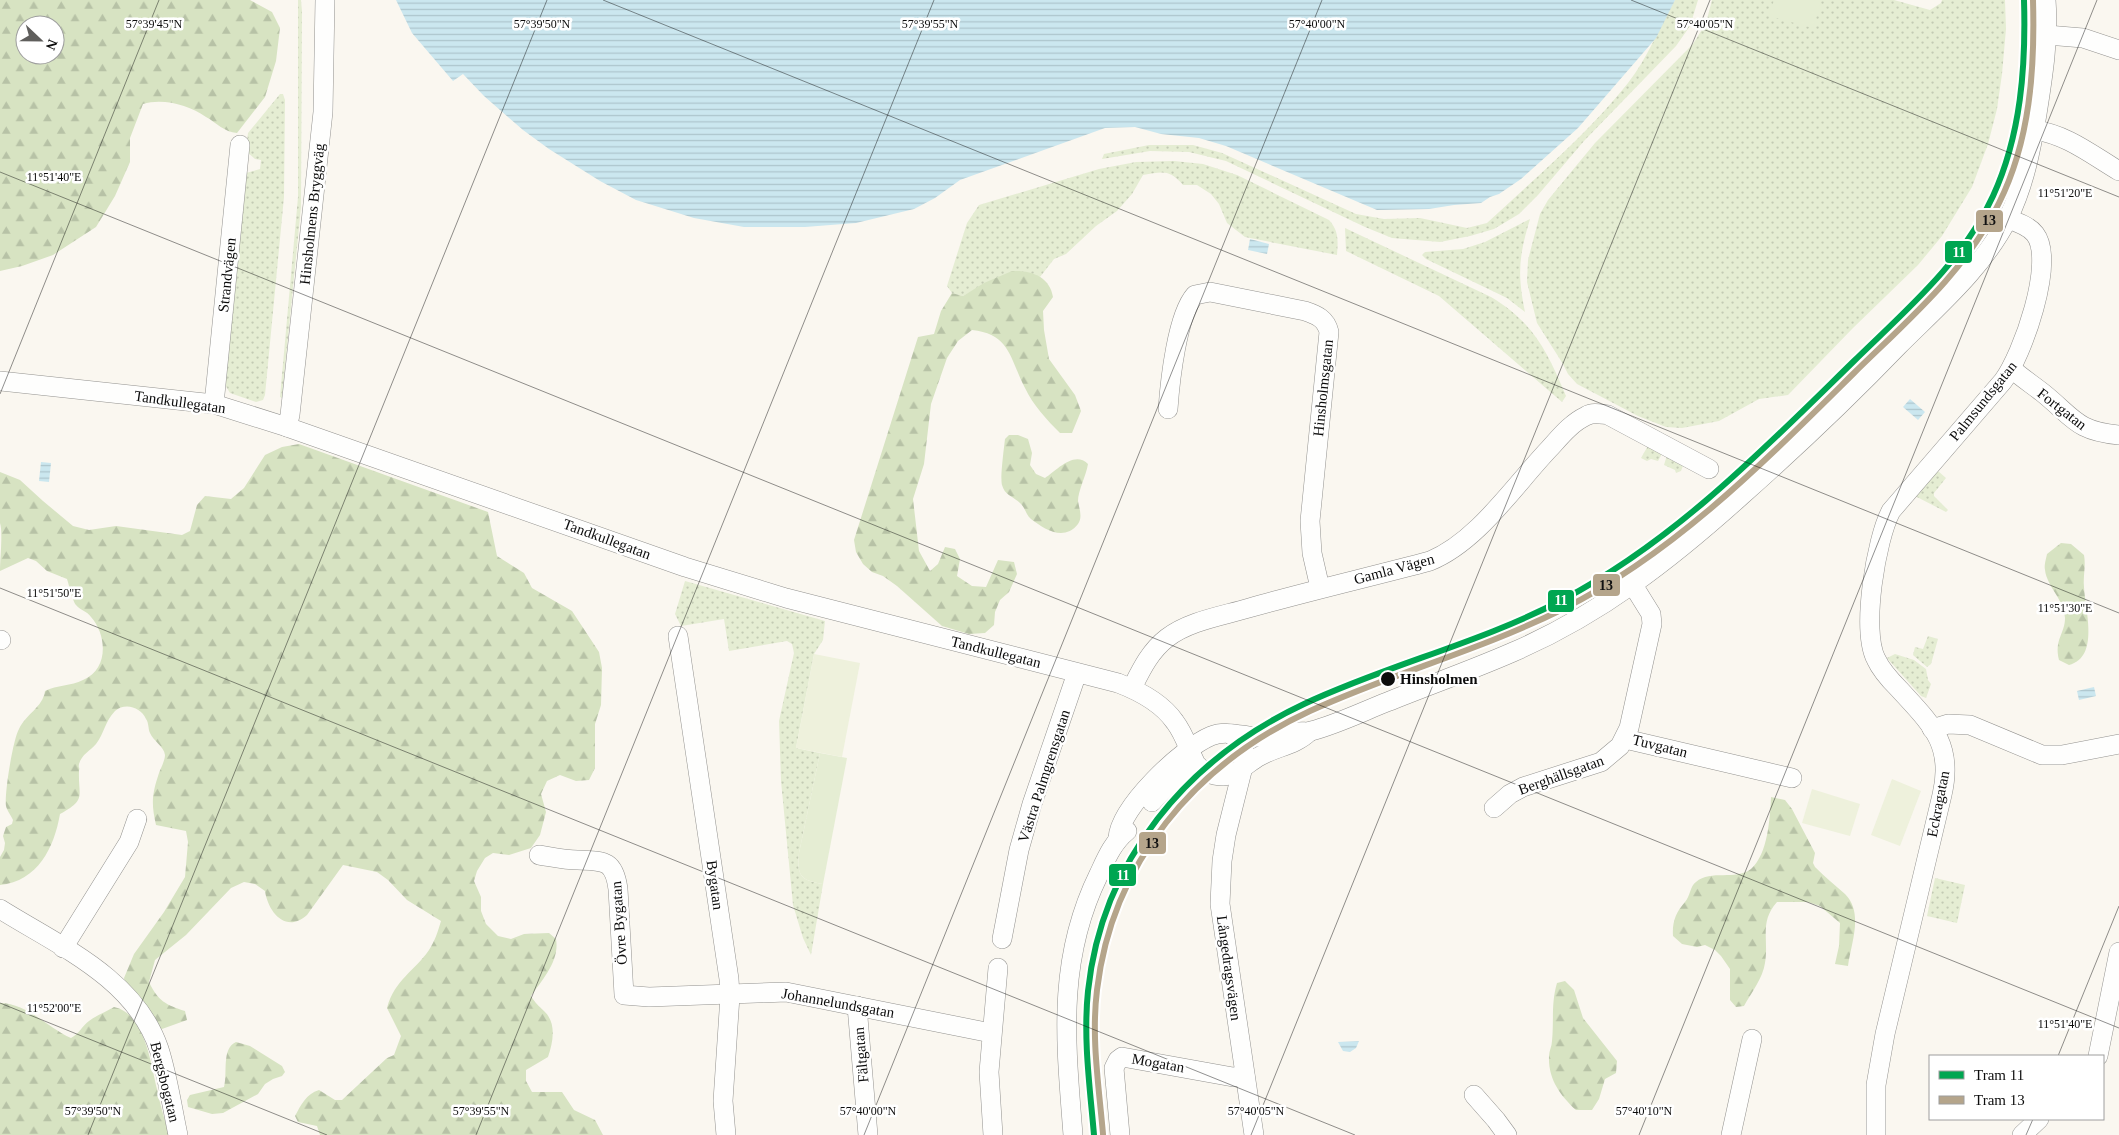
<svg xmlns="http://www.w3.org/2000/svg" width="2119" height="1135" viewBox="0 0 2119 1135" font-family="'Times New Roman',serif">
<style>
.grass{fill:url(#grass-dots)}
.forest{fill:url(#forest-firs);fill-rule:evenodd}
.park{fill:#e5edd3}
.pitch{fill:#eef1dc}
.water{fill:url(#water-rules)}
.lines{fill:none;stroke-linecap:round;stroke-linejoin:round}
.minor-casing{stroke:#93928f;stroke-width:20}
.minor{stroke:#fefefd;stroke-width:19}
.tram-1-casing{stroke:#fff;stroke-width:10}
.tram-2-casing{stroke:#fff;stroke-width:10}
.tram-1{stroke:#00a651;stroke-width:6}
.tram-2{stroke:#b5a58b;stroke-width:6}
.ticks{fill:none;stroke:#0c0c0c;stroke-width:1;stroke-opacity:0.45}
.stop-dot{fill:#0c0c0c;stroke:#fff;stroke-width:2}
.labels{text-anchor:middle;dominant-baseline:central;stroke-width:5;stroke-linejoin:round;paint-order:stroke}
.street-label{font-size:15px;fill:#0c0c0c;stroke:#fff}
.stop-label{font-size:15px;font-weight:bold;fill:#0c0c0c;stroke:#fff;text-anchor:start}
.ticks-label{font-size:12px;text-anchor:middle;fill:#0c0c0c;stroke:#fff;stroke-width:5;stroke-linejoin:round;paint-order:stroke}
.line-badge{stroke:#fff;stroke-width:2}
.badge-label{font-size:14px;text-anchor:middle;font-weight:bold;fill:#fff}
.pale-badge-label{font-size:14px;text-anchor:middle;font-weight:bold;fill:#111}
</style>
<defs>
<pattern id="grass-dots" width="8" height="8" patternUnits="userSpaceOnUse" patternTransform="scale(1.25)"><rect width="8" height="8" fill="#e5edd3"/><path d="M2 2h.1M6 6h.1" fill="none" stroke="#c3cab4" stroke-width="1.8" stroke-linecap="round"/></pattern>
<pattern id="forest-firs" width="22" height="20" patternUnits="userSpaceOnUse" patternTransform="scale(1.25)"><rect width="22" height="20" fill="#d7e3c2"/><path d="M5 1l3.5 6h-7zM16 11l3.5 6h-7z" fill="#b7c2a6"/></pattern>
<pattern id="water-rules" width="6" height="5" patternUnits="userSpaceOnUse" patternTransform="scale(1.25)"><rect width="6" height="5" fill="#cbe7ef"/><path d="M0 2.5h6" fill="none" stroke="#adc5cc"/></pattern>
</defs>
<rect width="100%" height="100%" fill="#faf7f0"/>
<g class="grass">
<polygon points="298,0 301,0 302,11 301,207 282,398 280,397 298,197"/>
<path d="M1675,0H1698L1690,26L1676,46L1584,141L1538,195L1519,214L1494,229L1470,236L1440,242L1392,238L1365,227L1226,161L1189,152L1150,151L1102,159L1104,154L1149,145H1193L1222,153L1356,214L1384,219L1420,218L1467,228L1487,223C1535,178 1587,135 1628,83C1648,58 1659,27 1675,0Z"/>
<polygon points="1712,0 1894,0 1930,10 1941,3 1942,0 2005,0 2006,29 2002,74 1997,109 1988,144 1972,187 1942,236 1918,265 1853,328 1788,395 1759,399 1719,421 1682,428 1666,427 1638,416 1577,384 1568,374 1563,364 1537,323 1527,282 1528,260 1540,214 1548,200 1595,143 1693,44 1706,23"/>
<polygon points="280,94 283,94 285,100 284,197 265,395 263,400 256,402 230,393 224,383 246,173 260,169 261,160 255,159 246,151 248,133"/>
<path d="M1174,161L1203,164L1237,175L1329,220C1339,231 1338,241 1337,255L1245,237L1227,223L1219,204L1211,194L1197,185H1183C1169,169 1163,172 1143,175L1132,194L1117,211L1096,226L1066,254L1054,259L1040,277C1012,264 988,283 963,296L952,293L947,286L967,223L979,205L1099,169L1136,162Z"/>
<path d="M1530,219C1519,256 1517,273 1525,312L1507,298L1426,259L1422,255L1425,252L1463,249L1485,242Z"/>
<path d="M1345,228L1491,297C1534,323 1547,351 1566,396L1562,402L1439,296L1346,251Z"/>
<polygon points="1649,444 1663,452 1658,461 1651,459 1647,461 1641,458"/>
<polygon points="1667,455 1684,463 1681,471 1676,473 1675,470 1664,465"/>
<polygon points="1938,471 1946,478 1934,493 1934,496 1948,510 1946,512 1915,496"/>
<path d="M685,581L825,621L823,640L814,654L796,748L820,753L799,853C797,876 800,880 823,884L811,955L803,938L793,905L781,781L779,721L794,653L792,644L787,641L729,651L724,619L681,626L675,614Z"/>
<polygon points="1928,636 1938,639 1931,664 1927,667 1913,655 1915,647 1923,649"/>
<polygon points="1895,654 1914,660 1926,669 1928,680 1931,684 1926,698 1921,696 1887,658"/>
<polygon points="1935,878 1965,885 1957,923 1927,916"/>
</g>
<g class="forest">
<path d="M0,0H250L272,12L280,28L276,61L265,97L237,133C224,132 217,123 206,117C189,105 163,98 143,104L130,138V162L115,196L96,227L53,255L22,266L0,271ZM25,25H55V55H25Z"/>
<path d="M1012,271C1032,270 1050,277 1053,297L1043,311L1044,330L1049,359L1075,395L1081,411L1072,433H1060C1047,420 1033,405 1025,388C1010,360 1011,334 972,330L958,341L947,358L931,404L924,464L913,499L919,551L930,571L938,564L945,547L955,549L960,559L957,576L972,586L986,587L998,560L1014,562L1017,574L1009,592L1000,600L995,612L994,625L985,633L969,634L942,626L897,586L883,576L872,572L863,564L856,552L854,540L918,337L934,334L941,311L952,293L963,296L984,283Z"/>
<path d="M1009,435H1018L1028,439L1032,453L1030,465L1036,474L1045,478C1056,471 1074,450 1088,464C1086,476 1078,491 1078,501C1079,508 1083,517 1078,524C1064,542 1044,529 1031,519C1026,515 1025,507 1020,503C1013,496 1005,496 1002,485C1000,479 1004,448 1005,439Z"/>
<path d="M299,444L488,512L497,556L524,573L532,588L572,611L599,652L602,668L601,705L595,724V768L589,780L576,781L560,775L547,781L541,794L546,812L540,835L531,848L509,855L493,853L485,858L477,871L474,881L481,897V911L486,924L498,936L511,939L524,934L549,933L556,939C560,961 542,980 531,996C535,1003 539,1006 544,1011C557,1023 553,1042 548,1057L526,1070V1081L532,1092H562L574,1110L595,1120L603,1135H320L317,1126L298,1122L295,1116C301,1105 306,1094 319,1090L335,1100H342L387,1058L394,1055L401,1036L387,1008C395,979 414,972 429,950C435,941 438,931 441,921L407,900L388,880L377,872L343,865L307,915C286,934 268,912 265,891L255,884L244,882L231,888L186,935L155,960L149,982C158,1001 166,1005 185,1011L187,1020L162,1029L156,1026L126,987L124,978L134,954L164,912L185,877L188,842L186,831L156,825C151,803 152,794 159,773C161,768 165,760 165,755C164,746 153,741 150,733C148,729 149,723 146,719C141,707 125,702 115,711C105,721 104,734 96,744C90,751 82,754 79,764C78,770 80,765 79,771C78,797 87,799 60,814C54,848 38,881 0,885V857L4,850L5,843L3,836L6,827L12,824L13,820C11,815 7,811 6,806C4,795 13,739 19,729C26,714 43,707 45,691C57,685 71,686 83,680C109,669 107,635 91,617C87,611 80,610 76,605C73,602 69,585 67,579L47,571L36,561L28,558L0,571C0,559 3,532 0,523V472L20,480L43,501L73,526L89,530L116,526L182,535L190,531L197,505L205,496L231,499L244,488L265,455L282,447Z"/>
<path d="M2061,543L2071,544L2084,555C2086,566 2083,576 2084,587C2085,610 2100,657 2069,665L2059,660C2054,639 2065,634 2065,618C2064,599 2047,587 2045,570C2044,565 2046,559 2047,554Z"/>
<path d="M1771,797L1785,800L1792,809L1815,853L1813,863L1815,867C1825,877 1835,885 1845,894C1864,913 1851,943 1848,966L1835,964L1839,946L1840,923L1820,906L1808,902H1777C1759,922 1769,939 1765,963C1763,978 1751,993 1744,1006L1736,1007L1730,1000V969L1721,956L1715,950L1705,945L1697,947L1682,944L1673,936C1672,922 1676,912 1685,902C1690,897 1690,886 1696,882C1711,869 1735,881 1751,869C1768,854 1770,818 1771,797Z"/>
<path d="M1565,981L1574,990L1583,1018L1617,1061L1616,1073L1605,1079L1599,1099L1592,1110H1576C1560,1095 1548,1079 1549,1056C1549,1051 1552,1046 1552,1041C1554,1021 1551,1003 1557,983Z"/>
<path d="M0,1003C27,1003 48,1028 71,1038C79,1034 82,1026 89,1021C97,1015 106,1012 114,1007C145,1013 151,1065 157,1089C160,1105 165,1120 169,1135H0Z"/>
<path d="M236,1042L250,1046L282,1066L285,1072L282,1076L273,1079L265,1084L258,1094L223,1113L212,1114L188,1107L187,1100L190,1095L224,1087C228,1073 221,1049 236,1042Z"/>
</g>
<g class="park">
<polygon points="1774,0 1813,0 1821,2 1813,28 1769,16"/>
<path d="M820,753L847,758L823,884C800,880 797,876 799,853Z"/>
</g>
<g class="pitch">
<polygon points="814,654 860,663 842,757 796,748"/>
<polygon points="1892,779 1921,791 1900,846 1871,835"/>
<polygon points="1812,789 1860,804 1850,836 1802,823"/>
</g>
<g class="water">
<polygon points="396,0 1675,0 1656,38 1578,128 1521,179 1499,194 1490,197 1481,203 1454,205 1429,209 1377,210 1226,146 1199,138 1161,134 1135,127 1105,128 960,180 935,198 914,209 856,223 805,227 744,227 694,218 636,200 600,181 549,149 523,130 484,96 463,74 453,81 412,33"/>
<polygon points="1250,239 1269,244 1267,254 1248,250"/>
<polygon points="1910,399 1925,412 1918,420 1903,407"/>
<polygon points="41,462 51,463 49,482 39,481"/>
<polygon points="2094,687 2096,696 2079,700 2077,691"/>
<polygon points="1359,1041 1356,1048 1350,1052 1343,1051 1338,1042"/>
</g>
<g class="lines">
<defs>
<g id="minor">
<polyline points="2047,35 2083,38 2119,50"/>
<path d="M2034,130C2066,134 2092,155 2119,171"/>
<path d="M2012,369C2022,378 2033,385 2043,393C2074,418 2076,431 2119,435"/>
<path d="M0,381L214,404L287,427L685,567L786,598L1118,683C1139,691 1162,703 1175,722C1185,735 1189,751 1196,764C1203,772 1213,776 1223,776C1238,775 1248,762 1260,756C1276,747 1296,745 1309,732"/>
<polyline points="214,404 240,145"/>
<path d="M1168,409C1170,381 1177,315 1195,295L1210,292L1305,311C1317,315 1326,319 1329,332L1310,521L1312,553L1320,588"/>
<polyline points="287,427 290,415 323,112 325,0"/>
<polyline points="678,636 729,979 730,996 723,1101 726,1135"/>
<polyline points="0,640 1,640"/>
<path d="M1132,688C1141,670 1150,651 1167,638C1189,621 1222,616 1249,608C1309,591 1370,577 1430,561C1477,542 1514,486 1549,449C1560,437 1571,423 1586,416C1593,412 1600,414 1608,415L1709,469"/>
<polyline points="1932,729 1948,724 1970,725 2042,755 2062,755 2119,744"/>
<polyline points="1231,734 1243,745 1245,759 1226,835 1222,861 1220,904 1254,1135"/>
<polyline points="1625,739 1792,778"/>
<path d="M1152,802C1166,787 1179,771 1201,770"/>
<polyline points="1494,808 1510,794 1523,787 1601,762 1620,746 1629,728 1652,624 1651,614 1633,585"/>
<path d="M1118,838C1120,807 1182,748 1211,736C1226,730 1242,736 1258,737C1272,738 1285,734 1298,732C1305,731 1305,733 1311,731C1335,725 1364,711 1387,702C1429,685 1472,670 1513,652C1601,614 1671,559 1741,496C1795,448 1848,398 1898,346C1937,307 1983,268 2008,218C2024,186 2031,150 2037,114C2043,76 2049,39 2046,0"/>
<path d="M539,855C552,857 565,860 578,860C603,861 614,859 618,889L624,995L649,997L786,992L991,1033"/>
<path d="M0,909C59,946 135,978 159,1049C168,1077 172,1107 178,1135"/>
<polyline points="1002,939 1019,850 1032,804 1077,673"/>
<polyline points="63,948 129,842 137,819"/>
<polyline points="857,1006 868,1135"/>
<polyline points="2098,1056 2119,952"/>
<polyline points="1474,1095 1496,1120 1507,1135"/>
<polyline points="993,1135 989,1072 998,968"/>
<path d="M1073,1135C1066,1043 1056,961 1099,874C1106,859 1113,842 1127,831"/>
<polyline points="1120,1135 1114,1068 1118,1060 1122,1057 1233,1077 1245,1076"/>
<polyline points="1731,1135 1752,1039"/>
<path d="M1876,1135V1085L1885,1034L1942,795C1954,744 1931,724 1899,689C1890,680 1881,670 1876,659C1861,630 1876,539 1891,511L2003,381C2022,356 2056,261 2035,234C2029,226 2017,222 2008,219"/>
<polyline points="2022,1135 2039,1119"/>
</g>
</defs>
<use href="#minor" class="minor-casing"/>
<use href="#minor" class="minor"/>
<defs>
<path id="tram-1" d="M1094,1135C1090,1088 1083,1039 1088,991C1102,860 1187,759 1304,704C1389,664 1481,643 1564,599C1676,540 1765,448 1854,361C1905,311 1963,262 1993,196C2021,135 2026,66 2024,0"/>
<path id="tram-2" d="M1103,1134C1099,1087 1091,1038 1097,990C1112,863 1195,764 1310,711C1393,673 1481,650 1563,609C1675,553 1766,460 1854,373C1907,321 1966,271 1999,203C2030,141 2035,69 2033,0"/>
</defs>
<use href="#tram-1" class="tram-1-casing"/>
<use href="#tram-2" class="tram-2-casing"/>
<use href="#tram-1" class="tram-1"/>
<use href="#tram-2" class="tram-2"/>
</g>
<path class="ticks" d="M603,0L2119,613M1631,0L2119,197M0,172L2119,1028M0,394L159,0M0,588L1355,1135M0,1003L327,1135M2058,1056L2119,906M88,1135L547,0M476,1135L934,0M864,1135L1322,0M1251,1135L1710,0M1639,1135L2097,0M2026,1135L2033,1119"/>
<circle class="stop-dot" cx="1388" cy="679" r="8"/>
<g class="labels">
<g class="street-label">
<text transform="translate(312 214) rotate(-84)">Hinsholmens Bryggväg</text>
<text transform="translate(227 275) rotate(-84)">Strandvägen</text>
<text transform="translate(1323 388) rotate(-84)">Hinsholmsgatan</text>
<text transform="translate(1983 401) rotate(-51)">Palmsundsgatan</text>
<text transform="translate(180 402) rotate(8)">Tandkullegatan</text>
<text transform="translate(2062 409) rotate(38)">Fortgatan</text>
<text transform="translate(607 539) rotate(20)">Tandkullegatan</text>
<text transform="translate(1394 569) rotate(-15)">Gamla Vägen</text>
<text transform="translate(996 652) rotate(14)">Tandkullegatan</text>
<text transform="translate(1660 746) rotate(14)">Tuvgatan</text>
<text transform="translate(1561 775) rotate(-20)">Berghällsgatan</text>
<text transform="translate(1044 776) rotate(-72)">Västra Palmgrensgatan</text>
<text transform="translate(1938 804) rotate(-79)">Eckragatan</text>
<text transform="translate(715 885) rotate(82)">Bygatan</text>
<text transform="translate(619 923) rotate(-94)">Övre Bygatan</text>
<text transform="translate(1229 968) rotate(82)">Långedragsvägen</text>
<text transform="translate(838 1003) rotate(10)">Johannelundsgatan</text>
<text transform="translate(861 1055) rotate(-95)">Fältgatan</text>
<text transform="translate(1158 1063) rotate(10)">Mogatan</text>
<text transform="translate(165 1082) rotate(76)">Bergsbogatan</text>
</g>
<g class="stop-label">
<text x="1400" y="679">Hinsholmen</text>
</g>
</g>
<g class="ticks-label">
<text x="154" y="28">57°39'45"N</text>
<text x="542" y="28">57°39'50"N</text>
<text x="930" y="28">57°39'55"N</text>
<text x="1317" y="28">57°40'00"N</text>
<text x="1705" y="28">57°40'05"N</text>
<text x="54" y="181">11°51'40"E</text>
<text x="2065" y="197">11°51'20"E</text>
<text x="54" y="597">11°51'50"E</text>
<text x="2065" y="612">11°51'30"E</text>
<text x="54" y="1012">11°52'00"E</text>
<text x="2065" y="1028">11°51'40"E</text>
<text x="93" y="1115">57°39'50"N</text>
<text x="481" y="1115">57°39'55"N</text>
<text x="868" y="1115">57°40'00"N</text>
<text x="1256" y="1115">57°40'05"N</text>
<text x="1644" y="1115">57°40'10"N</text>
</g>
<g class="line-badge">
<rect x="1975" y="209" width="29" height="24" rx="5" fill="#b5a58b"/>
<rect x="1944" y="240" width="29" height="24" rx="5" fill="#00a651"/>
<rect x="1592" y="573" width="29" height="24" rx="5" fill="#b5a58b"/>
<rect x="1547" y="589" width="28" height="24" rx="5" fill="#00a651"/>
<rect x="1138" y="831" width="29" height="24" rx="5" fill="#b5a58b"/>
<rect x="1108" y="863" width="29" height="24" rx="5" fill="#00a651"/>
</g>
<g class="badge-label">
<text x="1959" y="257">11</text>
<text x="1561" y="605">11</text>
<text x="1123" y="880">11</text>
</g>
<g class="pale-badge-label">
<text x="1989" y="225">13</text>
<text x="1606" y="590">13</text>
<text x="1152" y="848">13</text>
</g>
<rect x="1929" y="1055" width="175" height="65" fill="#ffffff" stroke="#9e9e9e"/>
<rect x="1939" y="1071" width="25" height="8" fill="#00a651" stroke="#9e9e9e"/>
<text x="1974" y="1080" font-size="15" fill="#0c0c0c">Tram 11</text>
<rect x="1939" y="1096" width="25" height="8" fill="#b5a58b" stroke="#9e9e9e"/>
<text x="1974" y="1105" font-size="15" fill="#0c0c0c">Tram 13</text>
<g transform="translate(40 40) rotate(112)"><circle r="24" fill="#ffffff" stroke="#9e9e9e"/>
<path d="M0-4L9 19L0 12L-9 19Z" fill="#5f5e5c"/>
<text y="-8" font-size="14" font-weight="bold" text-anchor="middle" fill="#0c0c0c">N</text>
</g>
</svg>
